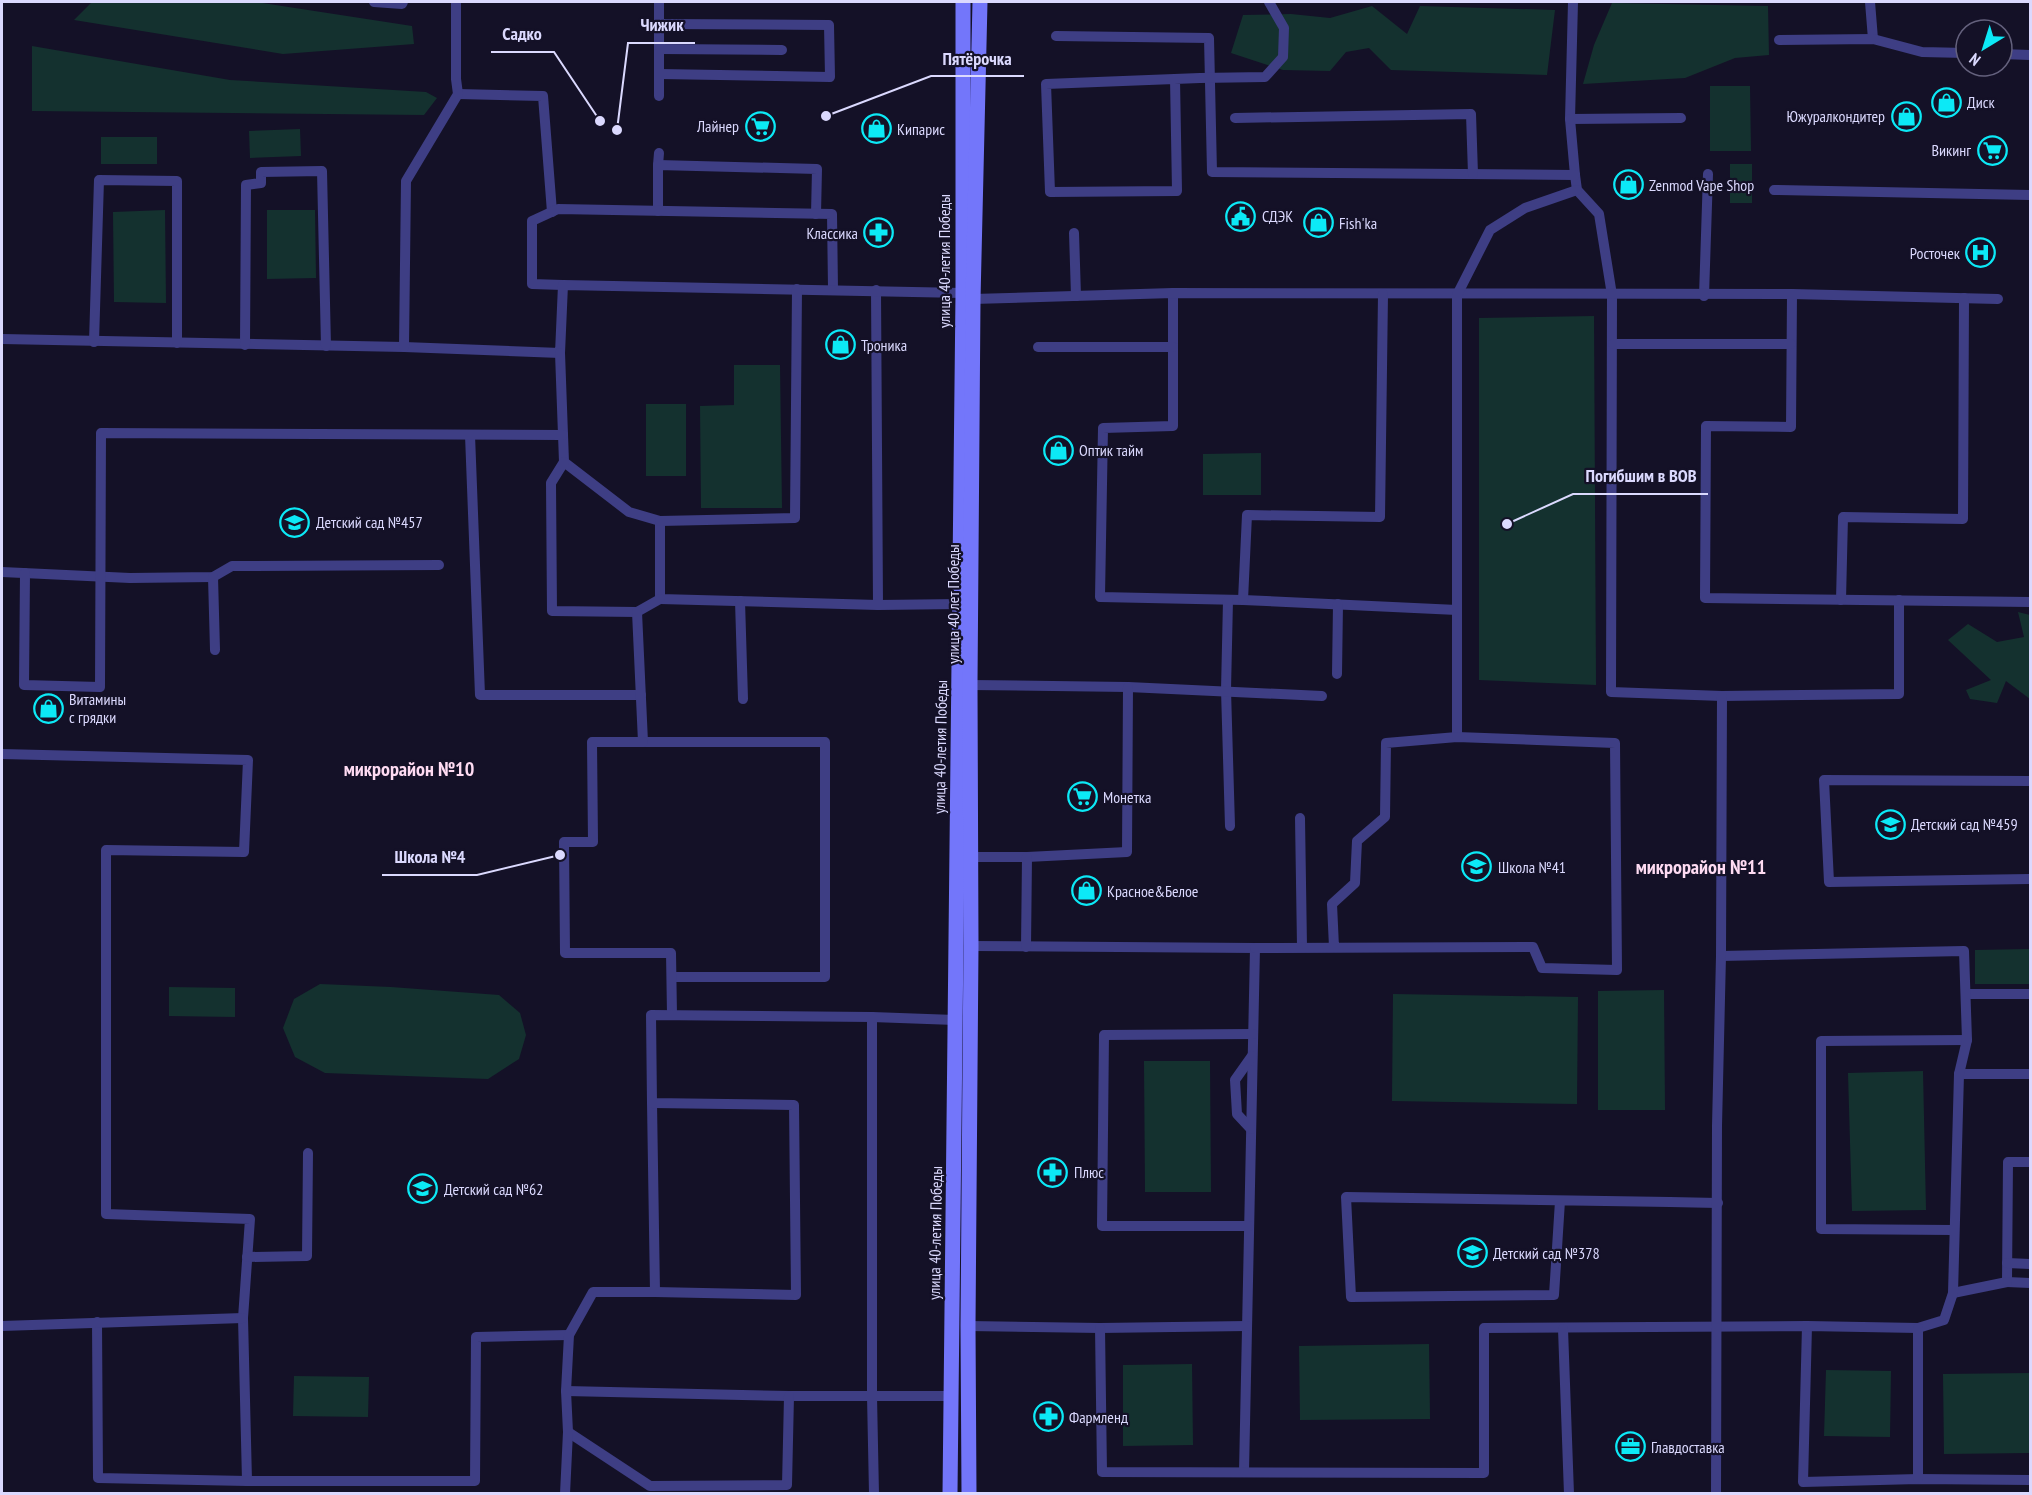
<svg xmlns="http://www.w3.org/2000/svg" width="2032" height="1495" viewBox="0 0 2032 1495" font-family="'PT Sans Narrow',sans-serif">
<style>
.green{fill:#14312f}
.lines{fill:none;stroke-linecap:round;stroke-linejoin:round}
.lane{stroke:#3e3e84;stroke-width:10}
.secondary{stroke:#7376fa;stroke-width:15}
.labels{text-anchor:middle;dominant-baseline:central;stroke-width:4.5;stroke-linejoin:round;paint-order:stroke}
.poi-label{font-size:16px;fill:#dbd9fe;stroke:#141127;text-anchor:start}
.street-label{font-size:16px;fill:#dbd9fe;stroke:#141127}
.quarter-label{font-size:20px;font-weight:bold;fill:#fedbf2;stroke:#141127}
.leader{fill:none;stroke:#dbd9fe;stroke-width:2}
.callout-dot{fill:#dbd9fe;stroke:#141127;stroke-width:2}
.callout-label{font-size:18px;text-anchor:middle;font-weight:bold;fill:#dbd9fe;stroke:#141127;stroke-width:4.5;stroke-linejoin:round;paint-order:stroke}
</style>
<rect width="100%" height="100%" fill="#141127"/>
<g class="green">
<polygon points="92,2 256,2 412,26 414,44 283,54 74,20"/>
<polygon points="1612,3 1768,6 1769,55 1735,58 1685,78 1583,84 1594,45"/>
<polygon points="1372,6 1407,34 1420,6 1555,10 1547,75 1391,70 1369,48 1346,52 1330,71 1283,70 1231,53 1243,15 1291,14 1330,18"/>
<polygon points="32,46 230,80 426,92 437,98 424,115 32,111"/>
<polygon points="1710,86 1750,86 1751,151 1710,151"/>
<polygon points="300,129 301,156 250,158 249,131"/>
<rect x="101" y="137" width="56" height="27"/>
<rect x="1730" y="164" width="22" height="39"/>
<polygon points="165,210 166,303 114,302 113,212"/>
<polygon points="267,210 315,210 316,278 267,279"/>
<polygon points="1594,316 1596,685 1479,680 1479,318"/>
<polygon points="734,365 780,365 782,508 701,508 700,406 734,405"/>
<rect x="646" y="404" width="40" height="72"/>
<polygon points="1261,453 1261,495 1203,495 1203,454"/>
<polygon points="2018,612 2030,615 2030,699 2006,681 1997,703 1970,699 1966,690 1991,680 1948,640 1968,624 1997,642 2024,637"/>
<polygon points="2030,949 2030,984 1975,984 1975,950"/>
<polygon points="320,984 391,987 499,995 520,1013 526,1035 519,1059 488,1079 325,1073 295,1057 283,1028 294,999"/>
<polygon points="169,987 235,988 235,1017 169,1016"/>
<polygon points="1664,990 1665,1110 1598,1110 1598,991"/>
<polygon points="1393,994 1578,997 1577,1104 1392,1101"/>
<polygon points="1144,1061 1210,1061 1211,1192 1145,1192"/>
<polygon points="1923,1071 1926,1210 1852,1211 1848,1073"/>
<polygon points="1429,1344 1430,1419 1300,1420 1299,1346"/>
<polygon points="1192,1364 1193,1445 1123,1446 1123,1365"/>
<polygon points="1826,1370 1891,1371 1890,1437 1824,1436"/>
<polygon points="2030,1373 2030,1453 1944,1454 1943,1374"/>
<polygon points="294,1376 369,1377 368,1417 293,1416"/>
</g>
<g class="lines">
<g class="lane">
<polyline points="374,2 402,4 403,2"/>
<polyline points="1573,2 1570,119 1575,175 1577,190 1599,214 1612,295 1611,692 1722,696 1899,694 1899,600"/>
<polyline points="1870,2 1873,39"/>
<polyline points="660,24 829,25 830,77 660,74"/>
<polyline points="1056,36 1209,38 1212,172 1575,175"/>
<polyline points="1779,40 1873,39 1922,52 1966,53"/>
<polyline points="660,49 782,50"/>
<polyline points="2002,54 2030,55"/>
<polyline points="1175,79 1177,191 1050,192 1046,84 1200,78 1265,77 1283,57 1284,28 1269,2"/>
<polyline points="458,94 543,96 552,212"/>
<polyline points="659,96 659,2"/>
<polyline points="1235,118 1471,114 1473,174"/>
<polyline points="1570,119 1681,118"/>
<polyline points="658,165 659,153"/>
<polyline points="1774,190 2030,195"/>
<polyline points="658,211 658,165 817,169 816,214"/>
<polyline points="1074,233 1076,296"/>
<polyline points="563,285 532,284 532,221 558,209 832,214 833,289"/>
<polyline points="876,290 878,605"/>
<polyline points="1173,293 1173,426 1103,428 1100,597 1243,600 1457,610"/>
<polyline points="1792,294 1791,427 1706,426 1705,598 2030,602"/>
<polyline points="1704,296 1708,174"/>
<polyline points="973,299 1173,293 1792,294 1998,299"/>
<polyline points="2,339 404,347 560,353 563,285 963,293"/>
<polyline points="94,342 99,180 177,181 177,343"/>
<polyline points="1613,344 1791,344"/>
<polyline points="245,345 246,185 261,183 261,172 322,171 326,346"/>
<polyline points="404,347 406,181 458,94 456,79 456,2"/>
<polyline points="1038,347 1173,347"/>
<polyline points="560,353 564,462 629,512 660,521 660,599 878,605 959,604"/>
<polyline points="470,435 480,695 641,695"/>
<polyline points="564,462 551,483 552,611 637,612 660,599"/>
<polyline points="660,521 795,518 797,289"/>
<polyline points="2,572 130,578 213,577 232,566 439,565"/>
<polyline points="25,573 24,685 100,687 101,433 563,435"/>
<polyline points="213,577 215,650"/>
<polyline points="1228,600 1226,690 1230,826"/>
<polyline points="1243,600 1247,515 1380,517 1383,294"/>
<polyline points="1841,600 1843,517 1963,519 1964,298"/>
<polyline points="740,601 743,699"/>
<polyline points="637,612 643,742 825,742 825,977 672,977"/>
<polyline points="1337,674 1338,604"/>
<polyline points="970,685 1128,687 1322,696"/>
<polyline points="1457,737 1457,295 1490,230 1525,208 1577,190"/>
<polyline points="643,742 592,742 593,842 564,842 565,953 671,953 672,1015"/>
<polyline points="2,754 248,760 244,852 106,850 106,1214 250,1219 243,1318 247,1481"/>
<polyline points="2030,781 1824,780 1829,882 2030,879"/>
<polyline points="1300,818 1302,947"/>
<polyline points="971,857 1027,857 1127,852 1128,687"/>
<polyline points="971,946 1255,948 1244,1472"/>
<polyline points="1026,947 1027,857"/>
<polyline points="1255,948 1277,948 1533,947 1542,968 1617,970 1615,743 1457,737 1386,743 1385,817 1357,841 1355,883 1332,904 1334,947"/>
<polyline points="1967,994 2030,994"/>
<polyline points="872,1017 872,1396 874,1494"/>
<polyline points="1959,1074 2030,1074"/>
<polyline points="652,1103 655,1292"/>
<polyline points="1251,1129 1237,1114 1235,1080 1252,1056"/>
<polyline points="2030,1162 2008,1162 2007,1282 2030,1283"/>
<polyline points="1560,1201 1554,1295 1351,1297 1346,1197 1670,1202 1718,1203"/>
<polyline points="1249,1226 1102,1226 1104,1035 1253,1034"/>
<polyline points="1953,1230 1821,1229 1821,1041 1967,1040"/>
<polyline points="247,1257 307,1256 308,1153"/>
<polyline points="2007,1263 2030,1264"/>
<polyline points="1953,1293 2007,1282"/>
<polyline points="97,1322 98,1478 247,1481 475,1481 476,1337 569,1335"/>
<polyline points="2,1326 243,1318"/>
<polyline points="968,1326 1100,1328 1247,1326"/>
<polyline points="1807,1326 1803,1482 1918,1479 2030,1480"/>
<polyline points="1100,1328 1102,1472 1484,1473 1484,1328 1807,1326 1918,1328 1944,1320 1953,1293 1959,1074 1967,1040 1964,951 1721,956"/>
<polyline points="1563,1329 1569,1494"/>
<polyline points="566,1391 789,1396 951,1396"/>
<polyline points="568,1432 650,1486 787,1485 789,1396"/>
<polyline points="1918,1479 1918,1328"/>
<polyline points="565,1494 568,1432 566,1391 569,1335 593,1292 655,1292 796,1295 794,1105 652,1103 651,1015 872,1017 955,1020"/>
<polyline points="1716,1494 1717,1126 1721,956 1722,696"/>
</g>
<g class="secondary">
<polyline points="950,1494 963,293 963,2"/>
<polyline points="969,1494 968,1326 971,946 970,685 973,299 980,2"/>
</g>
</g>
<defs>
<symbol id="shop-ring" viewBox="-11 -11 22 22"><circle r="9.5" fill="#141127" stroke="#0ce9f6" stroke-width="1.5"/><path d="M-5-2.5h2.3a2.7 3.5 0 0 1 5.4 0H5L5.5 6h-11ZM-1.5-2.5h3a1.5 2.3 0 0 0-3 0Z" fill="#0ce9f6"/></symbol>
<symbol id="supermarket-ring" viewBox="-11 -11 22 22"><circle r="9.5" fill="#141127" stroke="#0ce9f6" stroke-width="1.5"/><path d="M-6-5.5h2.5l.6 2H6L4.5 2H-2.5L-4.4-4H-6ZM-1.5 3.2a1.3 1.3 0 1 0 .1 0ZM3 3.2a1.3 1.3 0 1 0 .1 0Z" fill="#0ce9f6"/></symbol>
<symbol id="civic-ring" viewBox="-11 -11 22 22"><circle r="9.5" fill="#141127" stroke="#0ce9f6" stroke-width="1.5"/><path d="M-.6-6.5H3V-4.5H.6V-3L4-1V1h2V6H-6V1h2V-1L-.6-3ZM-1.2 2.5V6h2.4V2.5Z" fill="#0ce9f6"/></symbol>
<symbol id="pharmacy-ring" viewBox="-11 -11 22 22"><circle r="9.5" fill="#141127" stroke="#0ce9f6" stroke-width="1.5"/><path d="M-2-6h4v4h4v4h-4v4h-4v-4h-4v-4h4Z" fill="#0ce9f6"/></symbol>
<symbol id="hospital-ring" viewBox="-11 -11 22 22"><circle r="9.5" fill="#141127" stroke="#0ce9f6" stroke-width="1.5"/><path d="M-5-5h3v3.5h4V-5h3V5h-3V1.5h-4V5h-3Z" fill="#0ce9f6"/></symbol>
<symbol id="school-ring" viewBox="-11 -11 22 22"><circle r="9.5" fill="#141127" stroke="#0ce9f6" stroke-width="1.5"/><path d="M0-5L7-2L0 1L-7-2ZM-4 1L0 2.5L4 1V4Q0 6-4 4Z" fill="#0ce9f6"/></symbol>
<symbol id="office-ring" viewBox="-11 -11 22 22"><circle r="9.5" fill="#141127" stroke="#0ce9f6" stroke-width="1.5"/><path d="M-6-3h4V-5.5h4V-3h4V5H-6ZM-1-4.5V-3h2v-1.5ZM-6 0V1H6V0Z" fill="#0ce9f6"/></symbol>
</defs>
<g fill-rule="evenodd">
<use href="#shop-ring" x="1930" y="86" width="33" height="33"/>
<use href="#shop-ring" x="1890" y="100" width="33" height="33"/>
<use href="#supermarket-ring" x="744" y="110" width="33" height="33"/>
<use href="#shop-ring" x="860" y="112" width="33" height="33"/>
<use href="#supermarket-ring" x="1976" y="134" width="33" height="33"/>
<use href="#shop-ring" x="1612" y="168" width="33" height="33"/>
<use href="#civic-ring" x="1224" y="200" width="33" height="33"/>
<use href="#shop-ring" x="1302" y="206" width="33" height="33"/>
<use href="#pharmacy-ring" x="862" y="216" width="33" height="33"/>
<use href="#hospital-ring" x="1964" y="236" width="33" height="33"/>
<use href="#shop-ring" x="824" y="328" width="33" height="33"/>
<use href="#shop-ring" x="1042" y="434" width="33" height="33"/>
<use href="#school-ring" x="278" y="506" width="33" height="33"/>
<use href="#shop-ring" x="32" y="692" width="33" height="33"/>
<use href="#supermarket-ring" x="1066" y="780" width="33" height="33"/>
<use href="#school-ring" x="1874" y="808" width="33" height="33"/>
<use href="#school-ring" x="1460" y="850" width="33" height="33"/>
<use href="#shop-ring" x="1070" y="874" width="33" height="33"/>
<use href="#pharmacy-ring" x="1036" y="1156" width="33" height="33"/>
<use href="#school-ring" x="406" y="1172" width="33" height="33"/>
<use href="#school-ring" x="1456" y="1236" width="33" height="33"/>
<use href="#pharmacy-ring" x="1032" y="1400" width="33" height="33"/>
<use href="#office-ring" x="1614" y="1430" width="33" height="33"/>
</g>
<g class="labels">
<g class="poi-label">
<text x="1967" y="102">Диск</text>
<text x="1885" y="116" text-anchor="end">Южуралкондитер</text>
<text x="739" y="126" text-anchor="end">Лайнер</text>
<text x="897" y="129">Кипарис</text>
<text x="1971" y="150" text-anchor="end">Викинг</text>
<text x="1649" y="185">Zenmod Vape Shop</text>
<text x="1262" y="216">СДЭК</text>
<text x="1339" y="223">Fish'ka</text>
<text x="858" y="233" text-anchor="end">Классика</text>
<text x="1960" y="253" text-anchor="end">Росточек</text>
<text x="861" y="345">Троника</text>
<text x="1079" y="450">Оптик тайм</text>
<text x="316" y="522">Детский сад №457</text>
<text x="69" y="699">Витамины<tspan x="69" dy="18">с грядки</tspan></text>
<text x="1103" y="797">Монетка</text>
<text x="1911" y="824">Детский сад №459</text>
<text x="1498" y="867">Школа №41</text>
<text x="1107" y="891">Красное&amp;Белое</text>
<text x="1074" y="1172">Плюс</text>
<text x="444" y="1189">Детский сад №62</text>
<text x="1493" y="1253">Детский сад №378</text>
<text x="1069" y="1417">Фармленд</text>
<text x="1651" y="1447">Главдоставка</text>
</g>
<g class="street-label">
<text transform="translate(944 261) rotate(-90)">улица 40-летия Победы</text>
<text transform="translate(953 604) rotate(-90)">улица 40 лет Победы</text>
<text transform="translate(940 747) rotate(-89)">улица 40-летия Победы</text>
<text transform="translate(935 1233) rotate(-89)">улица 40-летия Победы</text>
</g>
<g class="quarter-label">
<text x="409" y="769">микрорайон №10</text>
<text x="1701" y="867">микрорайон №11</text>
</g>
</g>
<path class="leader" d="M617 130L628 43H695M600 121L554 52H491M826 116L931 76H1024M1507 524L1573 494H1708M560 855L477 875H382"/>
<g class="callout-dot">
<circle cx="617" cy="130" r="6"/>
<circle cx="600" cy="121" r="6"/>
<circle cx="826" cy="116" r="6"/>
<circle cx="1507" cy="524" r="6"/>
<circle cx="560" cy="855" r="6"/>
</g>
<g class="callout-label">
<text x="662" y="31">Чижик</text>
<text x="522" y="40">Садко</text>
<text x="977" y="65">Пятёрочка</text>
<text x="1641" y="482">Погибшим в ВОВ</text>
<text x="430" y="863">Школа №4</text>
</g>
<rect width="2032" height="1495" fill="none" stroke="#dbd9fe" stroke-width="6"/>
<g transform="translate(1984 48) rotate(218)"><circle r="28" fill="#141127" stroke="#64617d" stroke-width="1.5"/>
<path d="M0-4.5L10 22L0 15L-10 22Z" fill="#0ce9f6"/>
<text y="-9" font-size="16" font-weight="bold" text-anchor="middle" fill="#dbd9fe">N</text>
</g>
</svg>
